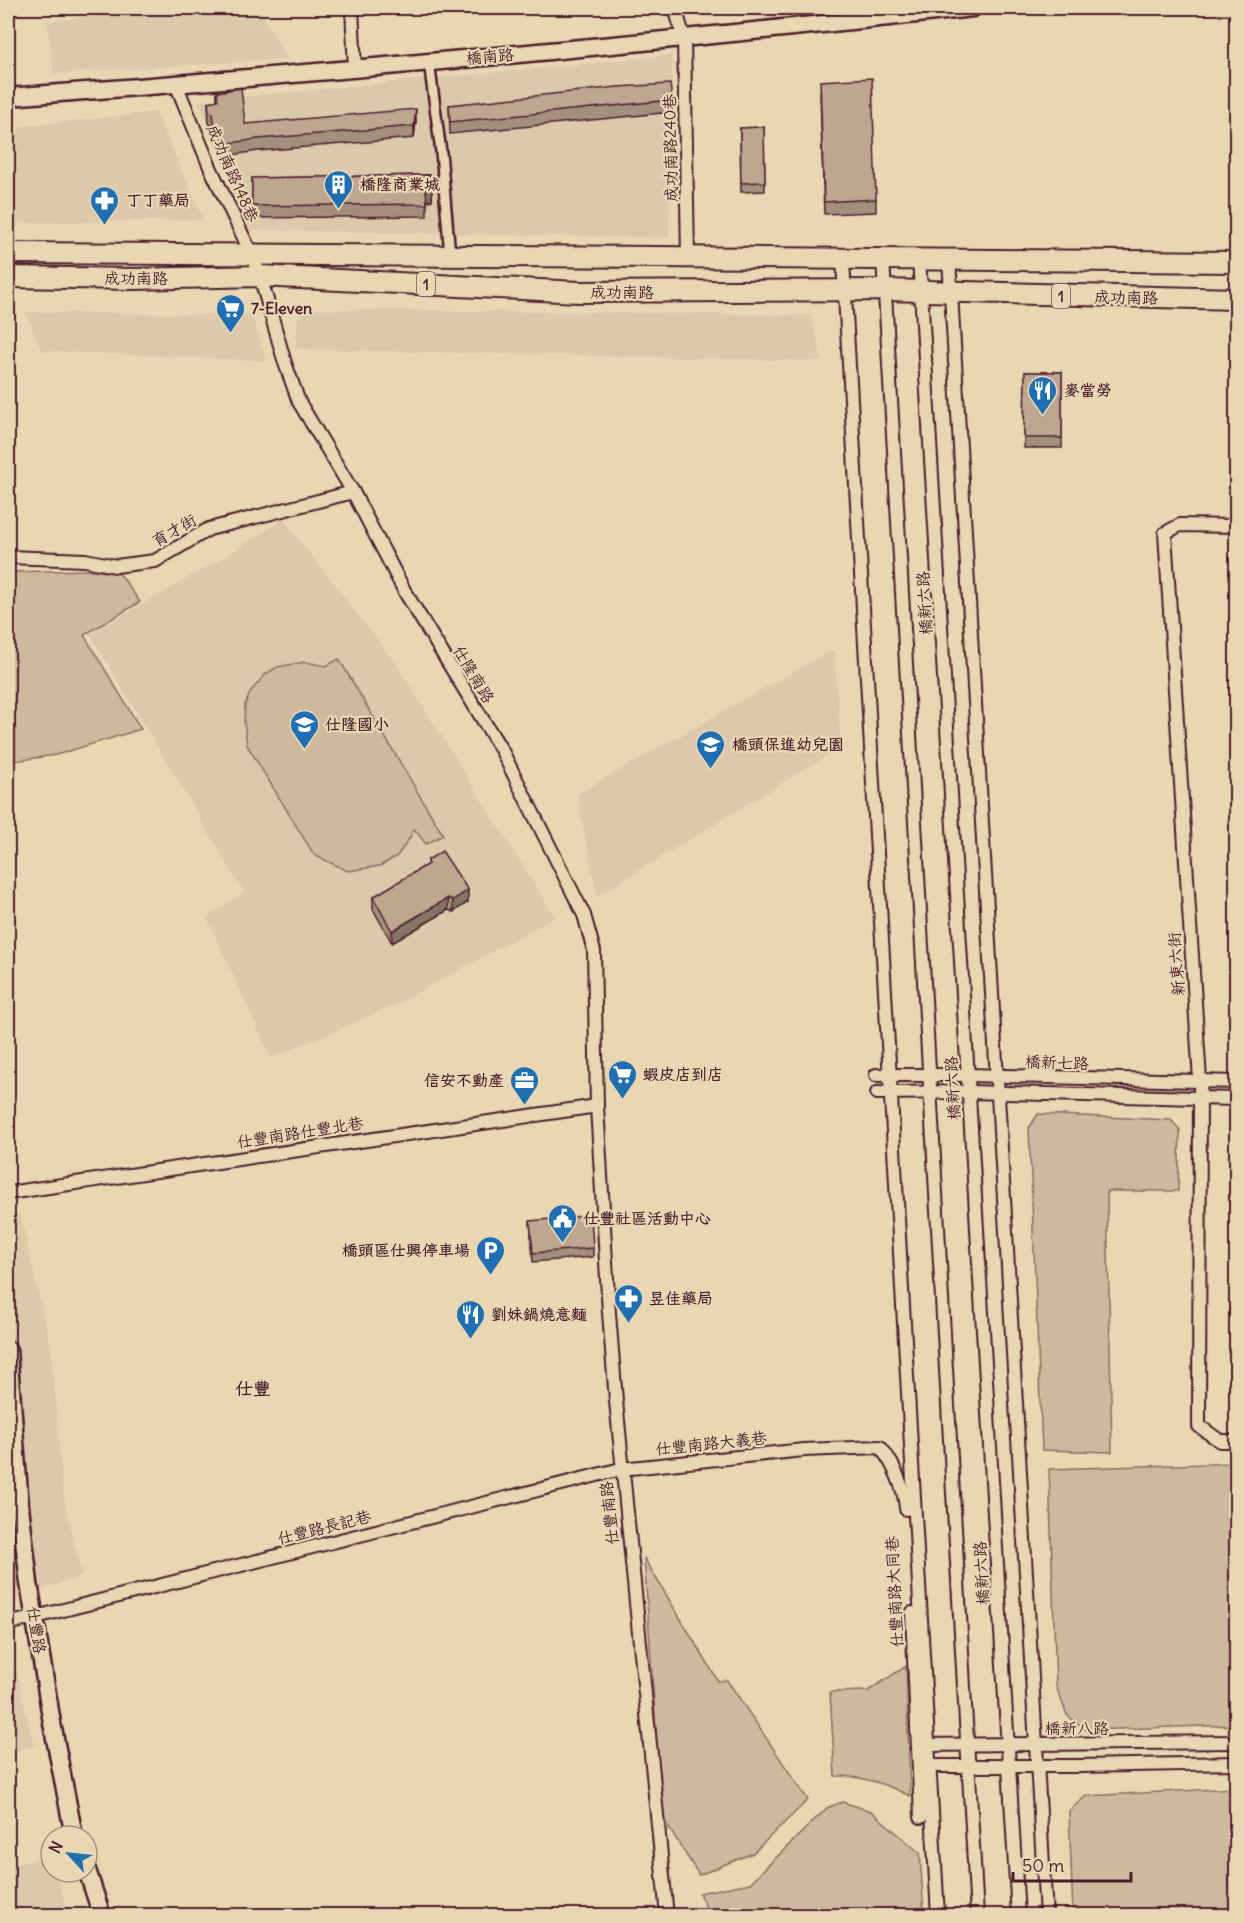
<svg xmlns="http://www.w3.org/2000/svg" width="1244" height="1923" viewBox="0 0 1244 1923" font-family="Delius,'LXGW WenKai TC',sans-serif">
<style>
.built{fill:#dcc8aa}
.green{fill:#cfb99e;stroke:#8c6c64;stroke-width:1.5}
.lines{fill:none;stroke-linecap:round;stroke-linejoin:round}
.pedestrian-casing{stroke:#4a1f2b;stroke-width:14}
.minor-casing{stroke:#4a1f2b;stroke-width:16}
.tertiary-casing{stroke:#4a1f2b;stroke-width:21}
.primary-casing{stroke:#4a1f2b;stroke-width:24}
.pedestrian{stroke:#e9d7b4;stroke-width:9}
.minor{stroke:#e9d7b4;stroke-width:12}
.tertiary{stroke:#e9d7b4;stroke-width:16}
.primary{stroke:#e9d7b4;stroke-width:20}
.wall{fill:#a48f7d;stroke:#4a1f2b;stroke-width:1.5}
.shaded-wall{fill:#867466;stroke:#4a1f2b;stroke-width:1.5}
.building{fill:#bfa691;stroke:#4a1f2b;stroke-width:1.5}
.labels{text-anchor:middle;dominant-baseline:central;stroke-width:4.5;stroke-linejoin:round;paint-order:stroke}
.shield{fill:#e9d7b4;stroke:#7a5654;stroke-width:1.5}
.shield-label{font-size:15px;font-weight:bold;fill:#4a1f2b}
.street-label{font-size:16px;fill:#4a1f2b;stroke:#e9d7b4}
.poi-label{font-size:16px;font-weight:bold;fill:#4a1f2b;stroke:#e9d7b4;text-anchor:start}
.neighbourhood-label{font-size:18px;font-weight:bold;fill:#4a1f2b;stroke:#e9d7b4}
</style>
<rect width="100%" height="100%" fill="#e9d7b4"/>
<filter id="ink" filterUnits="userSpaceOnUse"><feTurbulence type="fractalNoise" baseFrequency=".0167" numOctaves="2"/><feDisplacementMap in="SourceGraphic" scale="12" xChannelSelector="R" yChannelSelector="G"/><feConvolveMatrix kernelMatrix="1 2 1 2 8 2 1 2 1" color-interpolation-filters="sRGB"/></filter>
<g filter="url(#ink)">
<g class="built">
<polygon points="175,8 259,8 287,59 54,74 47,21"/>
<polygon points="672,55 669,238 250,230 199,101"/>
<polygon points="156,112 204,220 8,223 8,128"/>
<polygon points="299,309 811,315 822,361 295,349"/>
<polygon points="25,312 252,315 267,361 42,351"/>
<polygon points="283,519 397,665 555,917 395,1005 271,1058 207,918 244,892 90,634 223,558"/>
<polygon points="834,649 841,747 597,896 577,794"/>
<polygon points="20,1214 51,1348 63,1494 82,1576 8,1601 8,1217"/>
<polygon points="8,1632 34,1747 8,1752"/>
<polygon points="51,1856 51,1872 56,1872 68,1915 8,1915 8,1866"/>
</g>
<g class="green">
<polygon points="91,570 120,574 140,602 84,635 141,729 56,755 8,762 8,572"/>
<polygon points="339,659 443,835 426,844 414,829 409,839 397,856 380,866 348,871 314,855 247,745 244,722 245,705 251,691 266,674 277,667 305,662 326,666"/>
<polygon points="1038,1114 1171,1120 1180,1130 1178,1191 1107,1191 1112,1452 1042,1450 1029,1128"/>
<polygon points="1236,1463 1236,1725 1086,1730 1067,1715 1056,1686 1049,1469"/>
<polygon points="644,1558 718,1681 727,1680 808,1800 753,1853 699,1875 662,1817"/>
<path d="M906,1666L910,1796C886,1784 863,1776 835,1776L830,1692L868,1691Z"/>
<polygon points="1236,1788 1236,1915 1073,1915 1069,1811 1086,1796"/>
<polygon points="842,1802 871,1811 920,1853 924,1915 710,1915 699,1893 750,1883 827,1808"/>
</g>
<g class="lines">
<defs>
<polyline id="pedestrian" points="429,62 441,152 450,255"/>
<g id="minor">
<polyline points="352,8 355,69"/>
<polyline points="675,8 684,38 688,257"/>
<polyline points="176,84 210,167 251,253 260,276 285,363 299,402 353,492 405,592 502,751 584,915 594,951 597,1106 609,1313 616,1401 667,1916"/>
<polyline points="883,258 977,1916"/>
<polyline points="919,258 1018,1916"/>
<polyline points="949,259 1046,1916"/>
<polyline points="843,260 938,1916"/>
<polyline points="1236,526 1180,525 1165,533 1200,1081 1199,1426 1220,1441 1236,1441"/>
<polyline points="8,557 85,560 116,566 155,561 209,529 353,492"/>
<polyline points="876,1075 968,1075 1236,1082"/>
<polyline points="877,1093 969,1092 1236,1099"/>
<polyline points="8,1193 597,1106"/>
<polyline points="912,1613 921,1817"/>
<path d="M8,1624L621,1469L804,1450L880,1447C893,1462 905,1489 906,1509"/>
<polyline points="920,1745 1236,1742"/>
<polyline points="920,1766 1080,1766 1236,1763"/>
</g>
<g id="tertiary">
<path d="M8,97C330,73 651,43 973,8"/>
<polyline points="8,1350 20,1506 29,1583 52,1723 74,1836"/>
<polyline points="87,1870 102,1916"/>
</g>
<g id="primary">
<path d="M8,253C417,253 827,260 1236,262"/>
<polyline points="8,277 134,279 260,276 579,292 885,290 1236,299"/>
</g>
</defs>
<use href="#pedestrian" class="pedestrian-casing"/>
<use href="#minor" class="minor-casing"/>
<use href="#tertiary" class="tertiary-casing"/>
<use href="#primary" class="primary-casing"/>
<use href="#pedestrian" class="pedestrian"/>
<use href="#minor" class="minor"/>
<use href="#tertiary" class="tertiary"/>
<use href="#primary" class="primary"/>
</g>
<g class="wall">
<polygon points="217,92 245,124 416,121 414,138 258,151 225,156 223,147 219,146 218,136 214,135 213,126 209,124 208,102 217,101"/>
<polygon points="820,93 876,199 876,212 824,214"/>
<polygon points="672,100 672,112 450,134 449,105"/>
<polygon points="764,127 765,191 741,192 740,128"/>
<polygon points="432,175 432,200 427,201 427,216 252,218 252,178"/>
<polygon points="1025,372 1062,372 1062,448 1024,448"/>
<polygon points="428,860 468,902 453,912 448,910 392,943 373,909 373,897 428,865"/>
<polygon points="530,1221 593,1248 593,1257 533,1262"/>
</g>
<g class="shaded-wall">
<polygon points="416,109 416,121 414,138 414,126"/>
<polygon points="432,187 432,200 426,202 426,189"/>
<polygon points="468,890 468,902 453,912 453,900"/>
<polygon points="448,898 448,910 392,943 392,931"/>
</g>
<g class="building">
<polygon points="872,78 876,199 824,202 820,81"/>
<polygon points="670,84 672,100 450,122 449,105 618,87"/>
<polygon points="241,88 245,124 416,109 414,126 258,139 225,144 223,134 219,134 218,124 214,123 213,113 209,112 208,102 218,100 217,92"/>
<polygon points="764,127 765,182 741,183 740,128"/>
<polygon points="432,175 432,187 426,189 427,204 252,206 252,178"/>
<polygon points="1025,372 1062,372 1062,438 1024,438"/>
<polygon points="442,851 468,890 453,900 448,898 392,931 373,897 428,864 428,860"/>
<polygon points="591,1215 593,1248 533,1253 530,1221"/>
</g>
</g>
<defs>
<symbol id="building-pin" viewBox="-11 -11 22 30"><path d="M0 17L-7.5 6A9.5 9.5 0 1 1 7.5 6Z" fill="#1f6fb2" stroke="#e9d7b4"/><path d="M-4-6H4V6H1V3H-1V6H-4ZM-2.5-4.3h1.7v1.8h-1.7ZM.8-4.3h1.7v1.8H.8ZM-2.5-1h1.7V.8h-1.7ZM.8-1h1.7V.8H.8Z" fill="#fff"/></symbol>
<symbol id="pharmacy-pin" viewBox="-11 -11 22 30"><path d="M0 17L-7.5 6A9.5 9.5 0 1 1 7.5 6Z" fill="#1f6fb2" stroke="#e9d7b4"/><path d="M-2-6h4v4h4v4h-4v4h-4v-4h-4v-4h4Z" fill="#fff"/></symbol>
<symbol id="supermarket-pin" viewBox="-11 -11 22 30"><path d="M0 17L-7.5 6A9.5 9.5 0 1 1 7.5 6Z" fill="#1f6fb2" stroke="#e9d7b4"/><path d="M-6-5.5h2.5l.6 2H6L4.5 2H-2.5L-4.4-4H-6ZM-1.5 3.2a1.3 1.3 0 1 0 .1 0ZM3 3.2a1.3 1.3 0 1 0 .1 0Z" fill="#fff"/></symbol>
<symbol id="restaurant-pin" viewBox="-11 -11 22 30"><path d="M0 17L-7.5 6A9.5 9.5 0 1 1 7.5 6Z" fill="#1f6fb2" stroke="#e9d7b4"/><path d="M-5-6h1v4h1v-4h1v4h1v-4h1v5L-1.5 .5V6h-2V.5L-5-1ZM5-6V6H3V1.5H1.5Q1.5-4 5-6Z" fill="#fff"/></symbol>
<symbol id="school-pin" viewBox="-11 -11 22 30"><path d="M0 17L-7.5 6A9.5 9.5 0 1 1 7.5 6Z" fill="#1f6fb2" stroke="#e9d7b4"/><path d="M0-5L7-2L0 1L-7-2ZM-4 1L0 2.5L4 1V4Q0 6-4 4Z" fill="#fff"/></symbol>
<symbol id="office-pin" viewBox="-11 -11 22 30"><path d="M0 17L-7.5 6A9.5 9.5 0 1 1 7.5 6Z" fill="#1f6fb2" stroke="#e9d7b4"/><path d="M-6-3h4V-5.5h4V-3h4V5H-6ZM-1-4.5V-3h2v-1.5ZM-6 0V1H6V0Z" fill="#fff"/></symbol>
<symbol id="civic-pin" viewBox="-11 -11 22 30"><path d="M0 17L-7.5 6A9.5 9.5 0 1 1 7.5 6Z" fill="#1f6fb2" stroke="#e9d7b4"/><path d="M-.6-6.5H3V-4.5H.6V-3L4-1V1h2V6H-6V1h2V-1L-.6-3ZM-1.2 2.5V6h2.4V2.5Z" fill="#fff"/></symbol>
<symbol id="parking-pin" viewBox="-11 -11 22 30"><path d="M0 17L-7.5 6A9.5 9.5 0 1 1 7.5 6Z" fill="#1f6fb2" stroke="#e9d7b4"/><path d="M-3.5-5.5H1a3.5 3.5 0 0 1 0 7H-1V5.5H-3.5ZM-1-3.4V-.6H.8a1.4 1.4 0 0 0 0-2.8Z" fill="#fff"/></symbol>
</defs>
<g fill-rule="evenodd">
<use href="#building-pin" x="322" y="168" width="33" height="45"/>
<use href="#pharmacy-pin" x="88" y="184" width="33" height="45"/>
<use href="#supermarket-pin" x="214" y="292" width="33" height="45"/>
<use href="#restaurant-pin" x="1026" y="374" width="33" height="45"/>
<use href="#school-pin" x="288" y="708" width="33" height="45"/>
<use href="#school-pin" x="694" y="728" width="33" height="45"/>
<use href="#supermarket-pin" x="606" y="1058" width="33" height="45"/>
<use href="#office-pin" x="508" y="1064" width="33" height="45"/>
<use href="#civic-pin" x="546" y="1202" width="33" height="45"/>
<use href="#parking-pin" x="474" y="1234" width="33" height="45"/>
<use href="#pharmacy-pin" x="612" y="1282" width="33" height="45"/>
<use href="#restaurant-pin" x="454" y="1298" width="33" height="45"/>
</g>
<g class="labels">
<g class="shield">
<rect x="417" y="272" width="18" height="24" rx="4.5"/>
<rect x="1052" y="284" width="18" height="24" rx="4.5"/>
</g>
<g class="shield-label">
<text x="426" y="284">1</text>
<text x="1061" y="296">1</text>
</g>
<g class="street-label">
<text transform="translate(490 56) rotate(-5)">橋南路</text>
<text transform="translate(670 148) rotate(-91)">成功南路240巷</text>
<text transform="translate(233 173) rotate(66)">成功南路148巷</text>
<text x="136" y="278">成功南路</text>
<text x="622" y="292">成功南路</text>
<text transform="translate(1126 297) rotate(1)">成功南路</text>
<text transform="translate(174 530) rotate(-30)">育才街</text>
<text transform="translate(924 603) rotate(-93)">橋新六路</text>
<text transform="translate(474 674) rotate(59)">仕隆南路</text>
<text transform="translate(1176 964) rotate(-94)">新東六街</text>
<text transform="translate(1057 1062) rotate(2)">橋新七路</text>
<text transform="translate(952 1088) rotate(-93)">橋新六路</text>
<text transform="translate(300 1132) rotate(-9)">仕豐南路仕豐北巷</text>
<text transform="translate(711 1443) rotate(-6)">仕豐南路大義巷</text>
<text transform="translate(609 1513) rotate(-96)">仕豐南路</text>
<text transform="translate(324 1527) rotate(-14)">仕豐路長記巷</text>
<text transform="translate(981 1573) rotate(-93)">橋新六路</text>
<text transform="translate(894 1592) rotate(-93)">仕豐南路大同巷</text>
<text transform="translate(37 1630) rotate(81)">仕豐路</text>
<text x="1077" y="1728">橋新八路</text>
</g>
<g class="poi-label">
<text x="360" y="184">橋隆商業城</text>
<text x="126" y="200">丁丁藥局</text>
<text x="251" y="308">7-Eleven</text>
<text x="1064" y="390">麥當勞</text>
<text x="325" y="724">仕隆國小</text>
<text x="732" y="744">橋頭保進幼兒園</text>
<text x="643" y="1074">蝦皮店到店</text>
<text x="504" y="1080" text-anchor="end">信安不動產</text>
<text x="583" y="1218">仕豐社區活動中心</text>
<text x="470" y="1250" text-anchor="end">橋頭區仕興停車場</text>
<text x="649" y="1298">昱佳藥局</text>
<text x="491" y="1314">劉妹鍋燒意麵</text>
</g>
<g class="neighbourhood-label">
<text x="253" y="1388">仕豐</text>
</g>
</g>
<rect width="1244" height="1923" fill="none" stroke="#e9d7b4" stroke-width="30"/>
<rect x="15" y="15" width="1214" height="1893" fill="none" stroke="#4a1f2b" stroke-width="2" filter="url(#ink)"/>
<g transform="translate(69 1854) rotate(297)"><circle r="28" fill="#e9d7b4" stroke="#a98d7d" stroke-width="1.5"/>
<path d="M0-4.5L10 22L0 15L-10 22Z" fill="#1f6fb2"/>
<text y="-9" font-size="16" font-weight="bold" text-anchor="middle" fill="#4a1f2b">N</text>
</g>
<path d="M1013 1872v9h118v-9" fill="none" stroke="#4a1f2b" stroke-width="3"/>
<text x="1022" y="1872" font-size="18" fill="#4a1f2b" stroke="#e9d7b4" stroke-width="4.5" paint-order="stroke">50 m</text>
</svg>
